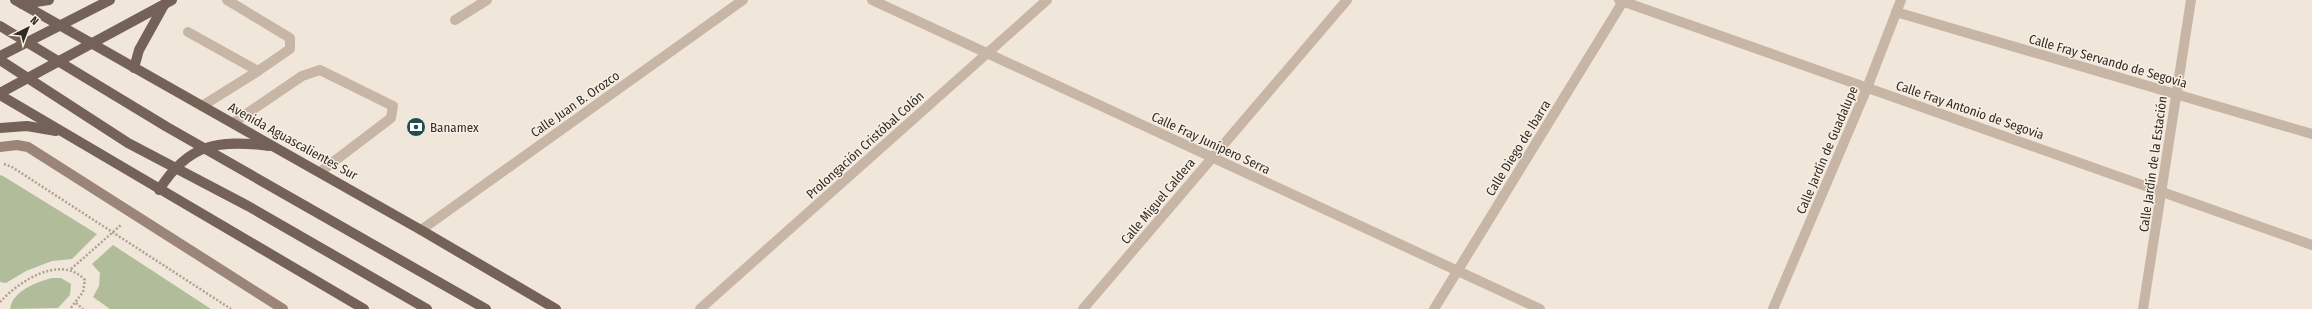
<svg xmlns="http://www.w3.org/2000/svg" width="2312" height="309" viewBox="0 0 2312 309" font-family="'Fira Sans Condensed',sans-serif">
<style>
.green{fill:#b1bd9a}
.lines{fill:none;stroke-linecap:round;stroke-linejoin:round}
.path{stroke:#b2a090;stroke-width:2.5;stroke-dasharray:2 2;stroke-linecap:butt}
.lane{stroke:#c7b6a6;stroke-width:10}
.street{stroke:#c7b6a6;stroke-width:10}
.secondary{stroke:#9a8578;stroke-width:10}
.primary{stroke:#746258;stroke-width:10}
.primary-bridge{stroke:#746258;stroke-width:10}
.labels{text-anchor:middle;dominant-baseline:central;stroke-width:3;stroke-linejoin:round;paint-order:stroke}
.street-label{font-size:13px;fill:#332b26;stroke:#f8f0e5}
.poi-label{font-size:13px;fill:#332b26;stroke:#f8f0e5;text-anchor:start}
</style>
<rect width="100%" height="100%" fill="#f0e6d9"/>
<g class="green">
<polygon points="0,175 3,176 97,234 72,259 52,261 26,271 6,283 0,282"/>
<polygon points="113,245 211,309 110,309 93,297 99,286 100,273 92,264"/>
<path d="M52,278H61L71,284L70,295L58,308L10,309C12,291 37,282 52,278Z"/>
</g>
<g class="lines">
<g class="path">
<polyline points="4,164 12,167 231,309"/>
<polyline points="71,269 121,225"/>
<path d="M0,302C19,281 61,254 85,280L83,292L70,309"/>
<polyline points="76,303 83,309"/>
</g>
<g class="lane">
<polyline points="227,0 290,38 290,49 258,71"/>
<polyline points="188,32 258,71 202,106"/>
<polyline points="233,123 302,76 320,70 393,106 391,118 320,172"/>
</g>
<g class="street">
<polyline points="872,0 1540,309"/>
<polyline points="1619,0 2312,245"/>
<polyline points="1896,12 2312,134"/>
<polyline points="455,20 487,0"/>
<polyline points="421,230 743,0"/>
<polyline points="700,309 1047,0"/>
<polyline points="1083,309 1347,0"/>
<polyline points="1434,309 1624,0"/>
<polyline points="1773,309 1867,88 1901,0"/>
<polyline points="2143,309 2191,0"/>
</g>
<polyline class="secondary" points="0,147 17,145 28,147 283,309"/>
<g class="primary">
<polyline points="15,0 421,230 556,309"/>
<polyline points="22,4 49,0"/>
<polyline points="0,56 110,0"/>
<polyline points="134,68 139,50 164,5"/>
<polyline points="0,93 172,0"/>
<polyline points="0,95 364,309"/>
<polyline points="0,128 27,126 56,131"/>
<path d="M159,190C188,144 217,139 269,146"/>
</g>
<g class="primary-bridge">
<polyline points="0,26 167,127 486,309"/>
<polyline points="0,60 128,143 248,206 427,309"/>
</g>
</g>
<defs>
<symbol id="bank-disc" viewBox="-11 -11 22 22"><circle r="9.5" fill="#1f4d52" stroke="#f8f0e5"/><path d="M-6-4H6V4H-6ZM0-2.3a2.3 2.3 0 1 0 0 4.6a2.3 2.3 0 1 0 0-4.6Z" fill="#fff"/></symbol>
</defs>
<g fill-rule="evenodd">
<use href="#bank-disc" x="405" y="116" width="22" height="22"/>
</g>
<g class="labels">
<g class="street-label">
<text transform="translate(2108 61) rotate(16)">Calle Fray Servando de Segovia</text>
<text transform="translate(575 104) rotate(-35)">Calle Juan B. Orozco</text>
<text transform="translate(1970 110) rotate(19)">Calle Fray Antonio de Segovia</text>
<text transform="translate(293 141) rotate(29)">Avenida Aguascalientes Sur</text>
<text transform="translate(1211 143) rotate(25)">Calle Fray Junípero Serra</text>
<text transform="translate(865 145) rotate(-42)">Prolongación Cristóbal Colón</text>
<text transform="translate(1518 148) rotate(-58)">Calle Diego de Ibarra</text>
<text transform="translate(1827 150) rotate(-67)">Calle Jardín de Guadalupe</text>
<text transform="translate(2153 164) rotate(-82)">Calle Jardín de la Estación</text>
<text transform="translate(1158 201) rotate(-50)">Calle Miguel Caldera</text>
</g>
<g class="poi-label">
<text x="430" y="127">Banamex</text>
</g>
</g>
<g transform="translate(28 28) rotate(42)" stroke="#f8f0e5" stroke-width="3" paint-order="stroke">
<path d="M0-3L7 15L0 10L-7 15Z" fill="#332b26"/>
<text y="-6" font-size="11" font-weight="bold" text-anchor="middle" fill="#332b26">N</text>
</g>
</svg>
